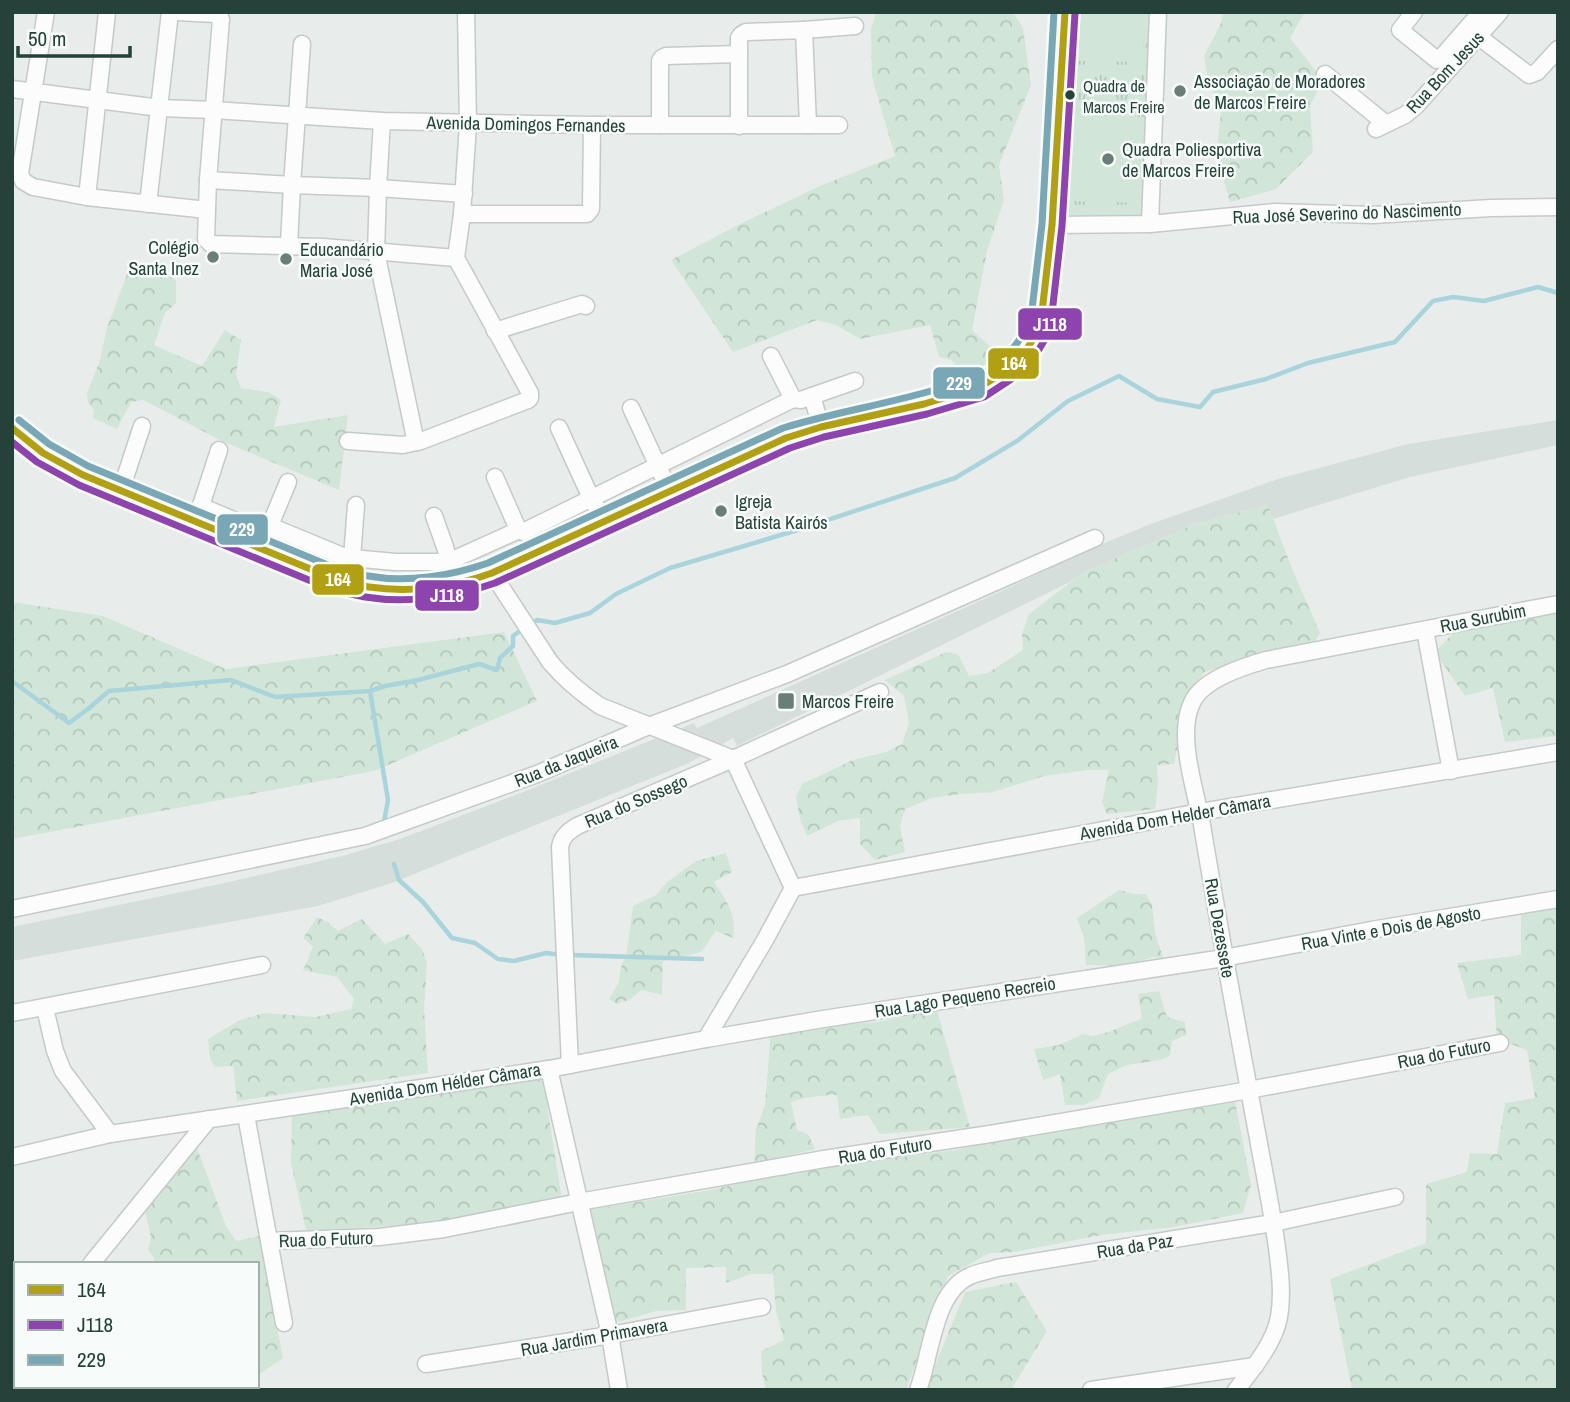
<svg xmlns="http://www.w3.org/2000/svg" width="1570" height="1402" viewBox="0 0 1570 1402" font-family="'Archivo Narrow',sans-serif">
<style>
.built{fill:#d6dedb}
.forest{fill:url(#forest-crowns)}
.park{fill:url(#park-tufts)}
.pitch{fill:#d1e6d8}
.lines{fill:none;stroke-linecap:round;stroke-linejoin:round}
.stream{stroke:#a9d4db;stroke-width:4.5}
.minor-casing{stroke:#c5cac8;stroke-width:19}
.secondary-casing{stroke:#c3cbc8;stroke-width:26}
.minor{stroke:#fcfcfc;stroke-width:16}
.secondary{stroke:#fcfcfc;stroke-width:23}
.bus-1-casing{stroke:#f7fbf9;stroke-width:12}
.bus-2-casing{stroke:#f7fbf9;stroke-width:12}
.bus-3-casing{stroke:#f7fbf9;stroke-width:12}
.bus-1{stroke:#b2a014;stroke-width:7}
.bus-2{stroke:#8e44ad;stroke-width:7}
.bus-3{stroke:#7aa7b5;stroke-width:7}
.poi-dot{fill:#697e78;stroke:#f7fbf9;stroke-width:2.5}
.bus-dot{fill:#24423a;stroke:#f7fbf9;stroke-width:2.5}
.labels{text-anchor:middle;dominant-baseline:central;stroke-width:5;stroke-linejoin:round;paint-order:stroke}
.bus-label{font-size:16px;fill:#24423a;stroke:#f7fbf9;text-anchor:start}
.street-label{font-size:18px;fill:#24423a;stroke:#f7fbf9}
.poi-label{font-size:18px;fill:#24423a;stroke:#f7fbf9;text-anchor:start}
.line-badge{stroke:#f7fbf9;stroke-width:2.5}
.badge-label{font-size:19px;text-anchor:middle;font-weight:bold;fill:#fff}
</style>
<defs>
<pattern id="forest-crowns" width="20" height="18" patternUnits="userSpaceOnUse" patternTransform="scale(1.75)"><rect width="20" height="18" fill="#d1e6d8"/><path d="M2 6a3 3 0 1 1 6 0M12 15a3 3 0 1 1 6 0" fill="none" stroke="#b3c6ba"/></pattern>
<pattern id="park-tufts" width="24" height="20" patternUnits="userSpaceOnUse" patternTransform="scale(1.75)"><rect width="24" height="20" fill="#d1e6d8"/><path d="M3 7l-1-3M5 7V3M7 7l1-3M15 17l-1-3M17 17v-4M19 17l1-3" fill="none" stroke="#b3c6ba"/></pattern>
</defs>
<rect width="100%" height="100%" fill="#e8edeb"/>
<polygon class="built" points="1558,420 1558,445 1410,477 1273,519 1268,505 1195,524 1084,572 1070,582 737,746 733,738 689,763 392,883 318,906 12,961 12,927 220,884 342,856 400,839 518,794 694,723 697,728 1002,591 1083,552 1148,525 1278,479 1408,444"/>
<g class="forest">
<polygon points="876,12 1013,12 1023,28 1031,85 999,165 1004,200 987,251 972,330 1004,359 967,378 951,360 939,357 930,325 860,339 836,325 817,320 733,352 671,260 740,224 820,186 895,156 872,77 871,29"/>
<polygon points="1223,12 1305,12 1290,38 1323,80 1310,106 1313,152 1276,189 1230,202 1216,154 1221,114 1207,75 1204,56 1221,23"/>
<polygon points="156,267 176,280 176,303 165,313 154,345 202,366 225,330 241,340 236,374 241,388 268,392 281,400 274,427 348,415 339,490 224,442 143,400 131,402 117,429 93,418 94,410 88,403 87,393 99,363 107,328 128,272"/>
<polygon points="1268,505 1293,571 1320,633 1314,643 1301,644 1276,650 1205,672 1188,692 1174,764 1157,765 1158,784 1155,809 1107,814 1102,802 1109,770 1088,770 1044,776 993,792 960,794 932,798 905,809 900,826 905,852 875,860 860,844 860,818 838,821 807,836 800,819 796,797 802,784 853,760 886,752 902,744 909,723 904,696 885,680 946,652 958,654 969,676 988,673 1023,650 1022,634 1029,614 1084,572 1195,524"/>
<polygon points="12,602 103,616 226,669 504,632 537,701 374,771 12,839"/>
<polygon points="1558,609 1558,736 1505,742 1493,688 1465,696 1435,652 1464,622"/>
<path d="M726,853L732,872L714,882C727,902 737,913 733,938L716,931L701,952L663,961L662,995L641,990L631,999L617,1004L609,999L619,982L621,967L627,951L633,906L656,895L666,883L696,861Z"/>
<polygon points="1119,890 1134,894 1146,894 1152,905 1155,932 1163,958 1153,957 1126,966 1086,965 1084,938 1077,918"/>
<polygon points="1558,907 1558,1390 1352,1390 1330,1279 1426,1243 1426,1184 1467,1172 1470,1153 1497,1154 1505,1103 1535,1098 1527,1050 1497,1039 1494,995 1468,999 1457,963 1521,955 1521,913"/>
<polygon points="317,917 327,922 338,931 362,919 385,944 408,934 422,949 427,963 424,1009 428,1073 237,1101 233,1066 215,1067 210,1058 208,1039 238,1021 264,1013 316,1017 351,1009 354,999 337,977 303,970 313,947 303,938"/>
<polygon points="1159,991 1167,1017 1185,1022 1186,1035 1172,1041 1170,1056 1160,1060 1127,1065 1108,1074 1099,1098 1084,1105 1065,1105 1060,1074 1043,1080 1034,1049 1059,1045 1083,1034 1093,1036 1109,1032 1130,1023 1142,1019 1138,994"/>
<path d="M937,1010L970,1127L880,1134L868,1115L840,1119L837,1095C821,1095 806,1097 791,1102L797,1130L808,1134L815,1149L754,1164L756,1130L765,1104L767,1082L771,1029L877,1022Z"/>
<polygon points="543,1079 562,1200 427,1223 335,1230 306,1230 291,1163 292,1115"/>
<polygon points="1235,1101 1251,1185 1243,1213 1174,1227 1101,1235 1015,1252 990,1253 948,1276 906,1390 766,1390 762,1373 761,1351 784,1340 776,1311 773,1274 751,1274 726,1283 726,1267 686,1268 686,1310 656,1311 608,1325 587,1210 705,1191 829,1164 864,1162 955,1150 1068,1126"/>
<polygon points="197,1148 226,1226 236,1241 259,1236 283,1358 257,1376 257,1264 154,1264 154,1258 148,1250 151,1237 145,1211"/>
<polygon points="1016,1282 1047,1331 1011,1390 925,1390 965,1292"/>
</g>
<polygon class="park" points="1076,12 1151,12 1144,217 1068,215"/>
<g class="pitch">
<polygon points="1081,12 1145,12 1143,62 1079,61"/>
<polygon points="1073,115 1146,117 1143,203 1069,201"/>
</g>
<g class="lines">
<g class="stream">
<polyline points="530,625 537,620 555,623 590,613 616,594 670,568 791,532 955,478 1017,441 1068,401 1119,376 1157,399 1200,407 1213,392 1266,379 1308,363 1395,342 1433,301 1453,297 1484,301 1538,287 1558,293"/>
<polyline points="12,681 69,723 88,709 109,691 231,680 275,697 370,691 385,686 418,680 479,664 497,670 500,658 513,646 513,636 523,629"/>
<polyline points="370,691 388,800 384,822"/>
<polyline points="394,864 399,880 423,902 452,938 475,943 498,959 514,961 546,953 561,955"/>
<polyline points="570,955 702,959"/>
</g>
<defs>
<g id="minor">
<polyline points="46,12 20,173 23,181 33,187 87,197 207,210"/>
<polyline points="177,12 215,14 221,19 208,180 292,185 302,44"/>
<polyline points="1414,12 1400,30 1437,60 1440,59 1481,12"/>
<polyline points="804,30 855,26"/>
<polyline points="1479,37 1529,75 1537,72 1558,49"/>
<polyline points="1325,74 1386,124"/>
<polyline points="12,89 160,108 213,110 382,121 592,125 839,125"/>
<polyline points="660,125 660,61 662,58 666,56 739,54"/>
<polyline points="739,126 739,38 741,35 746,32 804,30 808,125"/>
<polyline points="1376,129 1405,115 1416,106 1500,12"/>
<polyline points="208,180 206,239 211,244 323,247 456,258"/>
<polyline points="87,197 107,12"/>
<polyline points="148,204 170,12"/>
<polyline points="462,214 587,214 591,209 592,125"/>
<polyline points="1150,224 1158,12"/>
<polyline points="1052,225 1150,224 1274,212 1373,215 1491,208 1558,207"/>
<polyline points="289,245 292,185 378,188 382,121"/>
<polyline points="495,331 582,304 586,306"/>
<polyline points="771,356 793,399 801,400 812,396 821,427"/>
<polyline points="812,396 855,381"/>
<polyline points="631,408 670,492"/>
<polyline points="559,428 591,498 605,521"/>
<polyline points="348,441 403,445 421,441 528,400 530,398 530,393 456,258 462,214 468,124 466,12"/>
<polyline points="417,442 415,438 376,252 378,188 464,194"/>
<polyline points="495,477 517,527 520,531 523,532 793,399"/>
<polyline points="121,490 142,426"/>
<polyline points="200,506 267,534"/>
<polyline points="434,516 445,547 451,570"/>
<polyline points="196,521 219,450"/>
<polyline points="270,526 340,555 352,558 395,562 448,562 519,530"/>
<polyline points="266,535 288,482"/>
<polyline points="352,558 356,505"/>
<path d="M492,573L550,662C565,680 581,693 600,706L733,759"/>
<polyline points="1425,630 1451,771"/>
<polyline points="733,759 793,888"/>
<polyline points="793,888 1200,812 1558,752"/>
<polyline points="12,909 365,836 537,774 649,726 787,674 1095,538"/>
<polyline points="45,1008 55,1051 63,1071 110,1134"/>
<polyline points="12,1013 262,965"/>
<polyline points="706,1039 823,1019 1224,958 1371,930 1558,899"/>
<path d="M570,1065L560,847C562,836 568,832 577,826L733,759L880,692"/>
<polyline points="549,1069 610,1335 619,1390"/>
<polyline points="246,1115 284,1323"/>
<polyline points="12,1157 110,1134 549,1069 706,1039 765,940 793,888"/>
<polyline points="269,1241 379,1237 444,1229 579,1202 824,1159 990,1134 1249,1090 1500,1043"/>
<polyline points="91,1264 209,1119"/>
<polyline points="12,1359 16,1355"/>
<polyline points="426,1364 610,1335 762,1307"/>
<polyline points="177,1386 181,1390"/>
<polyline points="120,1390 122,1386"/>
<path d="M918,1390C931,1357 933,1292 970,1276C978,1272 988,1271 997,1268L1273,1223L1395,1197"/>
<polyline points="1091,1390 1255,1366"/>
<path d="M1236,1390C1252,1370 1275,1342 1279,1317C1283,1295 1280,1271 1277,1248C1272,1210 1264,1172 1257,1133C1238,1031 1219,928 1202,825C1196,791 1177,738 1191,705C1200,680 1242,667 1266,660L1558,604"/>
</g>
<polyline id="secondary" points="12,428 43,453 83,475 332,578 368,587 406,589 441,586 466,582 492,573 682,486 742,457 786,438 821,427 924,404 980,387 1004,372 1023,355 1035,336 1041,321 1052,225 1065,12"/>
</defs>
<use href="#minor" class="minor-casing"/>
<use href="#secondary" class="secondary-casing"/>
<use href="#minor" class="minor"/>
<use href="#secondary" class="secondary"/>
<defs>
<path id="bus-1" d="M12,428L43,453L83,475L332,578C344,581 357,585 369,587C410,593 453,587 492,573L786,438L821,427L924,404L980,387L1004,372L1023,355L1035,336L1041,321L1052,225L1065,12"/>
<path id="bus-2" d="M12,442L37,462L79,485L328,588C340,591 353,595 365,597C408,604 455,597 495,583L790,448L824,437L927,414L984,397L1010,380L1032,361L1044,341L1051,322L1062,226L1075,13"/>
<path id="bus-3" d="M19,420L49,444L88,466L335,568C346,571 357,574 368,576C407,583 451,576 488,563L783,428C835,412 889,404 941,388C952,384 966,382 977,377C1002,364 1020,345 1031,318L1042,224L1054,12"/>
</defs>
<use href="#bus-1" class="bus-1-casing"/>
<use href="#bus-2" class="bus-2-casing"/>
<use href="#bus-3" class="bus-3-casing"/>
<use href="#bus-1" class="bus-1"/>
<use href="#bus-2" class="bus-2"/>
<use href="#bus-3" class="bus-3"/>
</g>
<g class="poi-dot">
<circle cx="1180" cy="91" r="7"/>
<circle cx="1108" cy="159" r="7"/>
<circle cx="213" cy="257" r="7"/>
<circle cx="286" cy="259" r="7"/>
<circle cx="721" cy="511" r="7"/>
<rect x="777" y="692" width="18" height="18" rx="3.5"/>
</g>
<circle class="bus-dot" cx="1070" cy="95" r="6"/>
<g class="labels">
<g class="bus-label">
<text x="1083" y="86">Quadra de<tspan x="1083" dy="21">Marcos Freire</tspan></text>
</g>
<g class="street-label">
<text transform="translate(1445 72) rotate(-47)">Rua Bom Jesus</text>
<text transform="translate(526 124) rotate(1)">Avenida Domingos Fernandes</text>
<text transform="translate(1347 213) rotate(-2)">Rua José Severino do Nascimento</text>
<text transform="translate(1483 618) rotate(-11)">Rua Surubim</text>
<text transform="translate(566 761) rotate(-22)">Rua da Jaqueira</text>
<text transform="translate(636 801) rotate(-23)">Rua do Sossego</text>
<text transform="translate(1175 817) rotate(-10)">Avenida Dom Helder Câmara</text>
<text transform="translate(1220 928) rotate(80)">Rua Dezessete</text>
<text transform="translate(1391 928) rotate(-10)">Rua Vinte e Dois de Agosto</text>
<text transform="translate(965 997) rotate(-9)">Rua Lago Pequeno Recreio</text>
<text transform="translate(1444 1053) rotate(-11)">Rua do Futuro</text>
<text transform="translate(445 1084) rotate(-9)">Avenida Dom Hélder Câmara</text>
<text transform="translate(885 1150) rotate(-9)">Rua do Futuro</text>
<text transform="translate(326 1239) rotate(-2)">Rua do Futuro</text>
<text transform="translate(1135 1246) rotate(-9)">Rua da Paz</text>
<text transform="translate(594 1337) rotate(-10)">Rua Jardim Primavera</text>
</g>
<g class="poi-label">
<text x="1194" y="81">Associação de Moradores<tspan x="1194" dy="21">de Marcos Freire</tspan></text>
<text x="1122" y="149">Quadra Poliesportiva<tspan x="1122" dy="21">de Marcos Freire</tspan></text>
<text x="199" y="247" text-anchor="end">Colégio<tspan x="199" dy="21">Santa Inez</tspan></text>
<text x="300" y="249">Educandário<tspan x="300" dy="21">Maria José</tspan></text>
<text x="735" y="501">Igreja<tspan x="735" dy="21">Batista Kairós</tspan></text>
<text x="802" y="701">Marcos Freire</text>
</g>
</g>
<g class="line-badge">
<rect x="1017" y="307" width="66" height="34" rx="7" fill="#8e44ad"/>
<rect x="987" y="347" width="53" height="33" rx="7" fill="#b2a014"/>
<rect x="932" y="366" width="54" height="34" rx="7" fill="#7aa7b5"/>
<rect x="216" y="513" width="53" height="33" rx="7" fill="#7aa7b5"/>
<rect x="311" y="563" width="54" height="33" rx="7" fill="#b2a014"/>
<rect x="414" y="579" width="66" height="33" rx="7" fill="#8e44ad"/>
</g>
<g class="badge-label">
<text x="1050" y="331">J118</text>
<text x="1014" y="370">164</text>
<text x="959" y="390">229</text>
<text x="242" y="536">229</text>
<text x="338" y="586">164</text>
<text x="447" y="602">J118</text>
</g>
<rect width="1570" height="1402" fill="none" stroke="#24423a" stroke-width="28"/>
<rect x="14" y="1262" width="245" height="126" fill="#f7fbf9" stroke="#a3b1ad" stroke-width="2"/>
<rect x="28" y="1285" width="35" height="10" fill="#b2a014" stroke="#a3b1ad" stroke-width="2"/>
<text x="77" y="1297" font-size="21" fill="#24423a">164</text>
<rect x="28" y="1320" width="35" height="10" fill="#8e44ad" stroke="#a3b1ad" stroke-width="2"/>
<text x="77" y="1332" font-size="21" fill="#24423a">J118</text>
<rect x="28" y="1355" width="35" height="10" fill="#7aa7b5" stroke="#a3b1ad" stroke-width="2"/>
<text x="77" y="1367" font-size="21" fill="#24423a">229</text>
<path d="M18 46v10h112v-10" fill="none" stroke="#24423a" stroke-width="3.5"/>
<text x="28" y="46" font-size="21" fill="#24423a" stroke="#f7fbf9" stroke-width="5" paint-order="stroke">50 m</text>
</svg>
